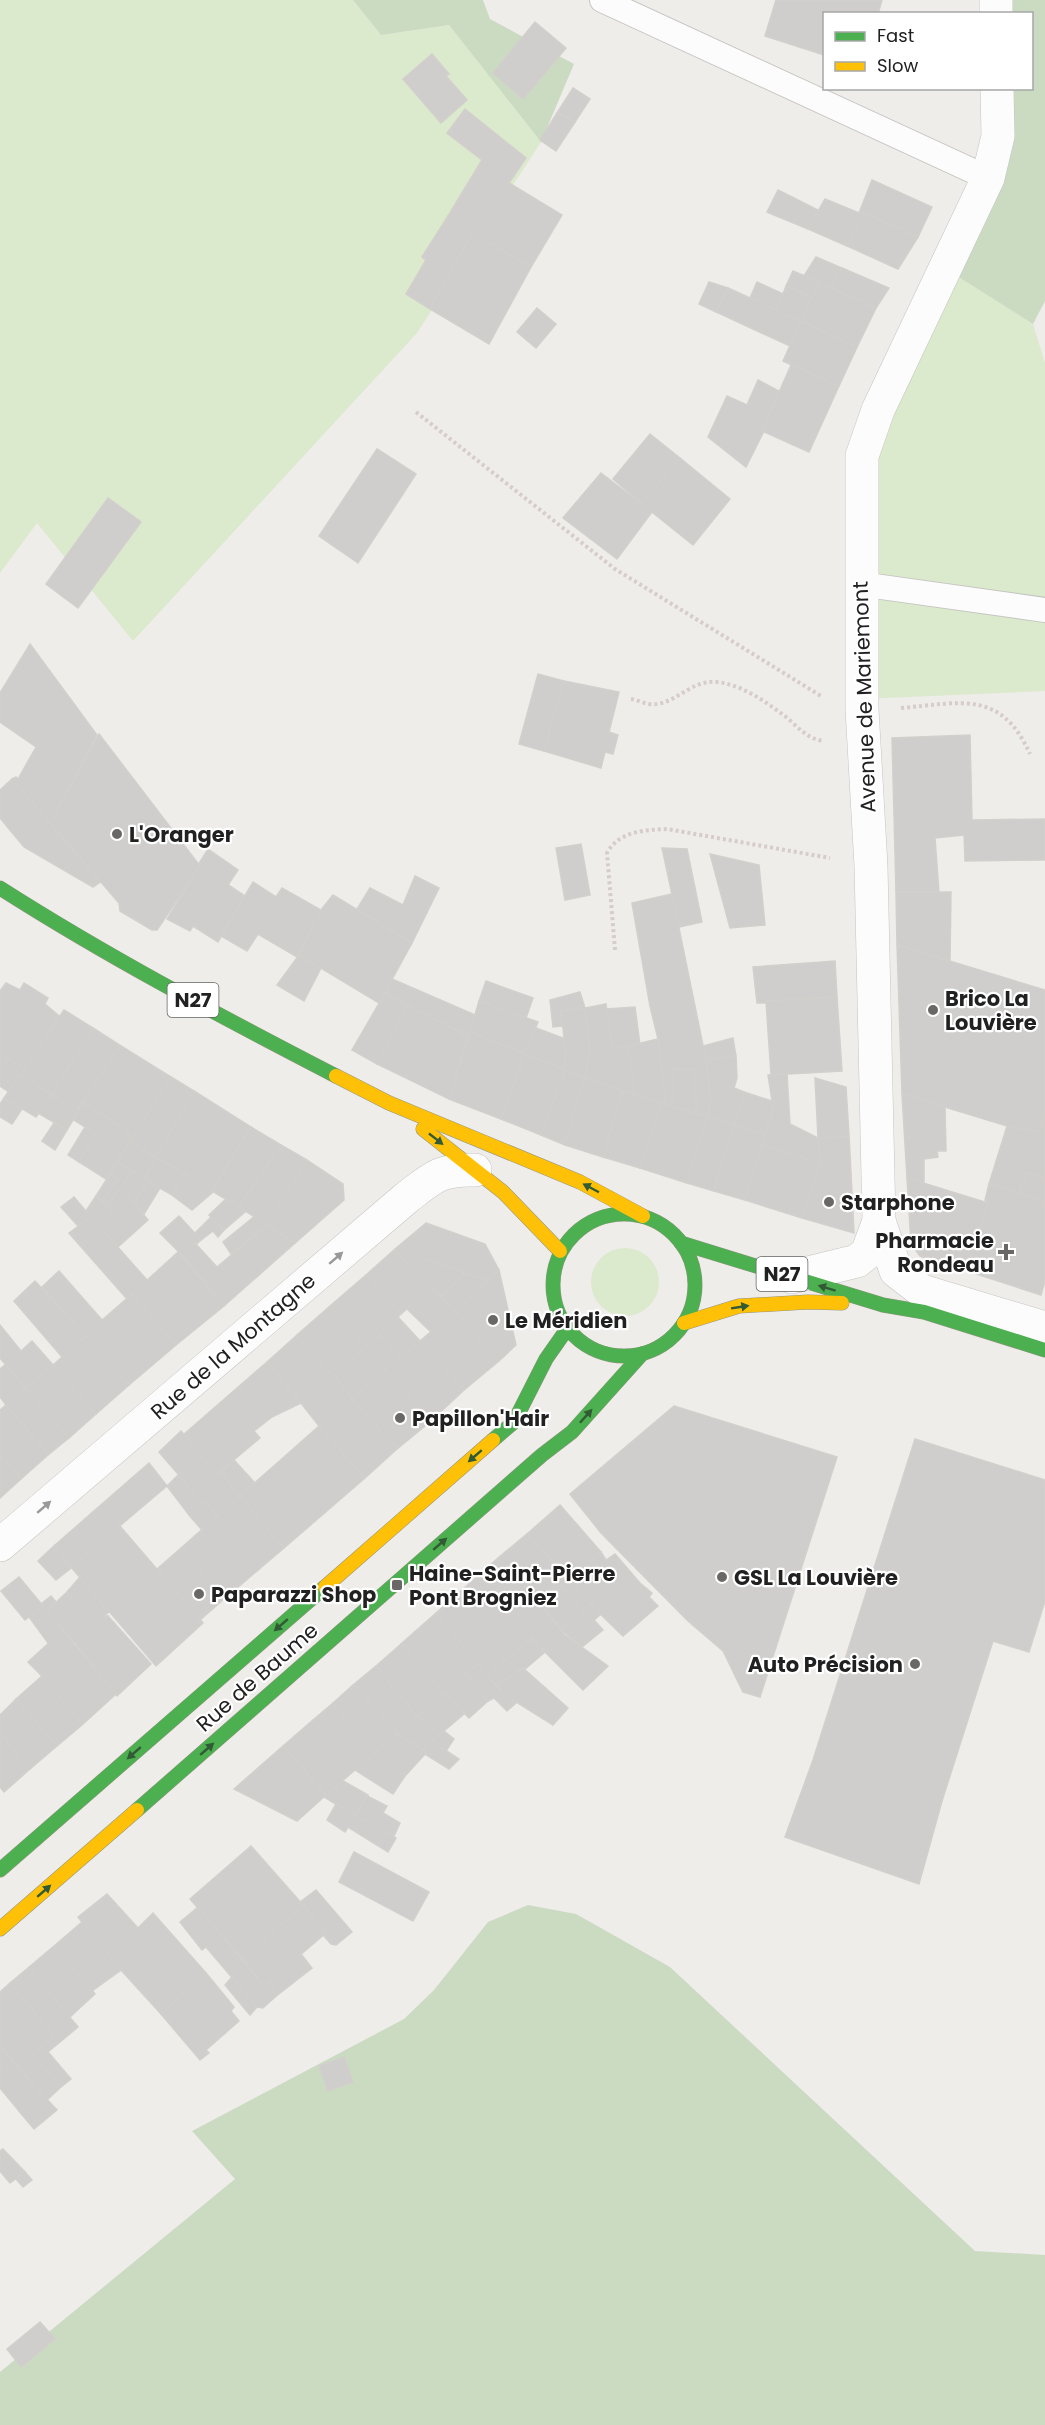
<svg xmlns="http://www.w3.org/2000/svg" width="1045" height="2425" viewBox="0 0 1045 2425" font-family="Poppins,sans-serif">
<style>
.grass{fill:#dbe9cc}
.forest{fill:#cbdbc2}
.building{fill:#d0cecc;stroke:#d2cfcc;stroke-width:1.5}
.lines{fill:none;stroke-linecap:round;stroke-linejoin:round}
.lane-casing{stroke:#c5c4c2;stroke-width:26}
.street-casing{stroke:#c5c4c2;stroke-width:34}
.fast-casing{stroke:#959783;stroke-width:15}
.slow-casing{stroke:#959783;stroke-width:15}
.path{stroke:#d6ccca;stroke-width:4;stroke-dasharray:3 3;stroke-linecap:butt}
.lane{stroke:#fdfcfc;stroke-width:24}
.street{stroke:#fdfcfc;stroke-width:33}
.fast{stroke:#4caf50;stroke-width:14}
.slow{stroke:#ffc107;stroke-width:14}
.oneway{fill:#325a34}
.oneway2{fill:#9a9999}
.poi-dot{fill:#696867;stroke:#fff;stroke-width:2}
.labels{text-anchor:middle;dominant-baseline:central;stroke-width:4.5;stroke-linejoin:round;paint-order:stroke}
.shield{fill:#fff;stroke:#646464;stroke-width:1.5}
.shield-label{font-size:20px;font-weight:bold;fill:#212121}
.street-label{font-size:21px;fill:#212121;stroke:#fff}
.poi-label{font-size:21px;font-weight:bold;fill:#212121;stroke:#fff;text-anchor:start}
</style>
<rect width="100%" height="100%" fill="#efedea"/>
<g class="grass">
<polygon points="0,0 353,0 381,35 449,25 541,142 417,333 133,641 37,523 0,573"/>
<polygon points="946,269 1033,324 1045,363 1045,691 862,699 878,410"/>
<circle cx="625" cy="1282" r="34"/>
</g>
<g class="forest">
<polygon points="353,0 483,0 490,19 574,64 541,142 449,25 381,35"/>
<polygon points="996,0 1045,0 1045,301 1033,324 946,269 997,89 1032,88 1032,14 996,13"/>
<polygon points="528,1905 576,1914 670,1967 975,2251 1045,2255 1045,2425 0,2425 0,2372 235,2179 192,2131 404,2019 434,1990 488,1922"/>
</g>
<g class="building">
<polygon points="776,0 882,0 878,14 824,14 824,55 765,36"/>
<polygon points="535,22 566,48 523,99 493,73"/>
<polygon points="432,54 449,74 446,76 467,100 441,123 403,79"/>
<polygon points="573,88 590,99 575,122 557,113"/>
<polygon points="465,109 526,158 509,183 562,215 531,267 472,233 448,216 482,160 447,133"/>
<polygon points="557,113 575,122 556,151 540,140"/>
<polygon points="872,180 932,207 918,237 865,213 864,215 859,213"/>
<polygon points="778,190 818,210 808,229 767,212"/>
<polygon points="825,199 864,215 847,246 808,229"/>
<polygon points="865,213 918,237 898,269 847,246"/>
<polygon points="448,216 472,233 430,309 406,294 426,260 422,257"/>
<polygon points="472,233 531,267 489,344 430,309"/>
<polygon points="816,257 842,268 830,287 804,276"/>
<polygon points="842,268 889,288 876,308 830,287"/>
<polygon points="793,271 819,282 812,297 786,286"/>
<polygon points="709,282 728,288 716,312 699,304"/>
<polygon points="757,282 783,294 777,310 750,298"/>
<polygon points="819,282 876,308 857,347 801,321"/>
<polygon points="786,286 812,297 801,321 777,310"/>
<polygon points="728,288 801,321 790,346 716,312"/>
<polygon points="537,308 556,324 536,348 517,332"/>
<polygon points="801,321 857,347 839,386 783,361"/>
<polygon points="791,365 839,386 809,452 762,431"/>
<polygon points="758,380 779,391 762,431 764,431 746,467 708,437 727,396 747,405"/>
<polygon points="650,434 680,458 642,504 613,479"/>
<polygon points="377,449 416,474 358,563 319,536"/>
<polygon points="680,458 730,499 693,545 642,504"/>
<polygon points="601,473 652,512 617,559 563,518"/>
<polygon points="108,498 141,522 78,608 46,584"/>
<polygon points="30,644 97,735 50,823 12,779 16,777 18,779 36,747 0,722 0,693"/>
<polygon points="538,674 564,681 544,751 519,744"/>
<polygon points="564,681 619,692 609,732 618,735 613,754 605,752 601,768 544,751"/>
<polygon points="99,734 200,866 157,930 152,930 120,911 119,903 50,823"/>
<polygon points="970,735 972,820 1045,819 1045,860 965,861 964,835 935,838 939,892 896,892 892,738"/>
<polygon points="12,779 100,882 93,887 24,847 0,818 0,790"/>
<polygon points="581,844 590,895 565,900 556,848"/>
<polygon points="662,848 687,849 702,922 679,927"/>
<polygon points="208,849 238,870 228,885 198,865"/>
<polygon points="710,854 759,865 765,925 730,928"/>
<polygon points="200,866 245,896 218,942 193,926 190,931 167,919"/>
<polygon points="415,876 439,888 412,943 357,909 370,888 403,905"/>
<polygon points="253,882 276,897 282,888 321,910 297,957 258,934 247,951 221,936"/>
<polygon points="896,892 951,892 950,961 897,945"/>
<polygon points="672,894 706,1060 711,1099 708,1117 696,1113 695,1070 673,1069 672,1106 666,1104 658,1039 650,1006 632,903"/>
<polygon points="333,895 412,943 379,1003 299,955 321,910"/>
<polygon points="897,945 1045,990 1045,1113 1039,1132 1007,1126 902,1094"/>
<polygon points="299,955 321,968 304,1001 277,985"/>
<polygon points="835,961 837,997 766,1001 767,1003 757,1003 753,967"/>
<polygon points="392,979 475,1015 468,1036 385,993"/>
<polygon points="486,981 533,998 526,1018 479,1001"/>
<polygon points="6,983 20,990 24,983 48,998 45,1004 59,1016 25,1069 0,1054 0,991"/>
<polygon points="580,992 585,1008 561,1011 562,1026 553,1027 550,1000"/>
<polygon points="385,993 407,1005 377,1064 352,1050"/>
<polygon points="837,997 842,1071 771,1075 766,1001"/>
<polygon points="479,1001 538,1022 525,1054 470,1032"/>
<polygon points="606,1004 612,1048 628,1046 635,1095 585,1078 590,1049 585,1008"/>
<polygon points="407,1005 468,1036 449,1099 377,1064"/>
<polygon points="635,1007 640,1045 612,1048 607,1009"/>
<polygon points="585,1008 590,1049 585,1078 563,1069 566,1055 561,1011"/>
<polygon points="64,1010 93,1028 52,1095 20,1075"/>
<polygon points="93,1028 121,1046 77,1109 52,1095"/>
<polygon points="536,1028 563,1038 566,1055 563,1069 525,1054"/>
<polygon points="470,1032 525,1054 501,1119 449,1099"/>
<polygon points="733,1038 736,1056 706,1060 703,1046"/>
<polygon points="658,1039 666,1104 635,1095 628,1046"/>
<polygon points="121,1046 171,1077 130,1141 128,1131 82,1102"/>
<polygon points="0,1054 25,1069 9,1092 0,1086"/>
<polygon points="525,1054 565,1070 541,1135 501,1119"/>
<polygon points="736,1056 737,1078 734,1088 744,1092 734,1125 708,1117 711,1099 706,1060"/>
<polygon points="673,1069 695,1070 696,1113 672,1106"/>
<polygon points="565,1070 584,1078 565,1145 541,1135"/>
<polygon points="787,1074 790,1124 818,1138 820,1163 762,1144 775,1102 772,1101 768,1075"/>
<polygon points="20,1075 52,1095 36,1117 4,1098"/>
<polygon points="171,1077 194,1091 156,1157 130,1141"/>
<polygon points="584,1078 623,1091 603,1157 565,1145"/>
<polygon points="815,1078 846,1087 849,1136 818,1138"/>
<polygon points="194,1091 251,1127 212,1191 156,1157"/>
<polygon points="623,1091 661,1103 640,1168 603,1157"/>
<polygon points="744,1092 775,1102 765,1134 734,1125"/>
<polygon points="902,1094 945,1107 946,1151 937,1151 938,1157 924,1159 924,1183 907,1178"/>
<polygon points="52,1095 79,1110 67,1130 38,1113"/>
<polygon points="4,1098 22,1109 12,1124 0,1117 0,1104"/>
<polygon points="82,1102 128,1131 130,1141 106,1179 79,1162 96,1134 74,1120"/>
<polygon points="661,1103 708,1117 687,1183 640,1168"/>
<polygon points="1045,1113 1045,1178 1027,1173 1019,1194 989,1184 1007,1126 1039,1132"/>
<polygon points="708,1117 734,1125 714,1191 687,1183"/>
<polygon points="54,1123 67,1130 55,1150 42,1141"/>
<polygon points="734,1125 765,1134 745,1200 714,1191"/>
<polygon points="85,1127 96,1134 79,1162 68,1155"/>
<polygon points="251,1127 281,1145 239,1207 212,1191"/>
<polygon points="849,1136 851,1173 820,1163 818,1138"/>
<polygon points="130,1141 157,1158 144,1179 117,1162"/>
<polygon points="762,1144 821,1163 802,1218 745,1200"/>
<polygon points="281,1145 307,1160 267,1225 239,1207"/>
<polygon points="157,1158 185,1174 172,1195 144,1179"/>
<polygon points="307,1160 343,1184 344,1200 295,1243 267,1225"/>
<polygon points="117,1162 132,1171 106,1207 102,1203 118,1179 110,1174"/>
<polygon points="821,1163 851,1173 854,1233 802,1218"/>
<polygon points="132,1171 148,1181 134,1203 128,1197 112,1212 106,1207"/>
<polygon points="1027,1173 1045,1178 1045,1202 1019,1194"/>
<polygon points="110,1174 118,1179 102,1203 96,1196"/>
<polygon points="185,1174 214,1191 192,1210 172,1195"/>
<polygon points="907,1178 988,1203 967,1271 920,1256 911,1244"/>
<polygon points="148,1181 160,1188 144,1214 134,1203"/>
<polygon points="989,1184 1045,1202 1045,1281 1041,1295 967,1271 988,1203 985,1200"/>
<polygon points="96,1196 112,1212 98,1225 86,1211"/>
<polygon points="74,1197 91,1217 78,1226 61,1207"/>
<polygon points="128,1197 148,1220 118,1247 98,1225"/>
<polygon points="226,1199 246,1211 224,1230 209,1215"/>
<polygon points="179,1216 201,1240 183,1256 160,1233"/>
<polygon points="255,1216 267,1225 231,1254 223,1242"/>
<polygon points="91,1217 147,1280 127,1299 69,1233"/>
<polygon points="211,1217 224,1230 218,1237 213,1231 201,1240 195,1233"/>
<polygon points="426,1223 485,1244 499,1270 487,1281 428,1260 413,1270 395,1249"/>
<polygon points="267,1225 295,1243 224,1306 183,1256 195,1243 217,1267"/>
<polygon points="395,1249 413,1270 428,1260 465,1273 442,1296 432,1287 401,1314 366,1275"/>
<polygon points="178,1252 224,1306 176,1345 132,1294"/>
<polygon points="499,1270 516,1345 499,1361 455,1311"/>
<polygon points="59,1271 102,1320 85,1335 42,1287"/>
<polygon points="465,1273 487,1281 455,1311 442,1296"/>
<polygon points="366,1275 401,1314 366,1347 330,1306"/>
<polygon points="35,1281 86,1336 62,1357 14,1301"/>
<polygon points="432,1287 455,1311 431,1332 407,1309"/>
<polygon points="132,1294 176,1345 129,1385 85,1335"/>
<polygon points="330,1306 366,1347 335,1375 352,1399 319,1426 301,1403 333,1377 297,1335"/>
<polygon points="455,1311 499,1361 464,1390 420,1341"/>
<polygon points="398,1317 420,1341 400,1358 379,1335"/>
<polygon points="0,1325 21,1351 32,1341 53,1365 26,1388 0,1358"/>
<polygon points="297,1335 333,1377 301,1403 267,1362"/>
<polygon points="379,1335 400,1358 352,1399 335,1375"/>
<polygon points="86,1336 129,1385 96,1414 53,1365"/>
<polygon points="420,1341 464,1390 430,1422 385,1370"/>
<polygon points="267,1362 301,1403 272,1417 254,1431 260,1438 217,1474 183,1435"/>
<polygon points="5,1365 26,1388 6,1405 0,1397 0,1369"/>
<polygon points="53,1365 96,1414 69,1438 26,1388"/>
<polygon points="385,1370 430,1422 397,1449 352,1399"/>
<polygon points="26,1388 69,1438 48,1455 6,1405"/>
<polygon points="352,1399 397,1449 365,1478 319,1426"/>
<polygon points="6,1405 48,1455 21,1479 0,1455 0,1410"/>
<polygon points="674,1406 837,1457 760,1697 743,1692 723,1651 688,1621 601,1533 570,1494"/>
<polygon points="319,1426 365,1478 284,1548 240,1496"/>
<polygon points="181,1431 217,1474 221,1472 240,1496 217,1516 205,1501 203,1503 159,1452"/>
<polygon points="915,1439 1045,1480 1045,1601 1029,1652 993,1641 942,1801 919,1884 785,1837 813,1760"/>
<polygon points="0,1455 21,1479 0,1498"/>
<polygon points="234,1460 255,1483 240,1496 221,1472"/>
<polygon points="149,1463 167,1486 71,1567 55,1545"/>
<polygon points="178,1475 203,1503 189,1515 167,1486"/>
<polygon points="240,1496 284,1548 224,1599 181,1548"/>
<polygon points="205,1501 217,1516 202,1530 189,1515"/>
<polygon points="560,1505 601,1552 570,1579 527,1534"/>
<polygon points="119,1525 203,1623 156,1666 71,1567"/>
<polygon points="527,1534 570,1579 540,1603 498,1558"/>
<polygon points="55,1545 71,1568 56,1580 38,1561"/>
<polygon points="181,1548 224,1599 200,1620 157,1569"/>
<polygon points="601,1552 606,1560 615,1554 640,1583 652,1593 649,1597 658,1606 623,1636 590,1604 614,1584 592,1560"/>
<polygon points="498,1558 540,1603 552,1620 487,1676 436,1613"/>
<polygon points="592,1560 614,1584 590,1604 570,1579"/>
<polygon points="19,1577 43,1606 25,1620 1,1591"/>
<polygon points="80,1577 109,1612 104,1616 108,1616 99,1626 67,1592"/>
<polygon points="570,1579 590,1604 601,1614 572,1639 561,1629 584,1611 562,1586"/>
<polygon points="562,1586 584,1611 561,1629 540,1603"/>
<polygon points="67,1592 99,1626 77,1645 47,1611"/>
<polygon points="51,1596 56,1602 47,1611 63,1630 48,1643 29,1617 43,1606 41,1604"/>
<polygon points="436,1613 478,1664 444,1693 404,1645 401,1644"/>
<polygon points="108,1616 151,1664 117,1696 77,1645"/>
<polygon points="552,1620 565,1635 608,1666 583,1690 531,1638"/>
<polygon points="594,1620 603,1630 582,1647 572,1639"/>
<polygon points="63,1630 74,1644 40,1674 28,1662"/>
<polygon points="531,1638 545,1652 525,1669 523,1668 497,1685 487,1676"/>
<polygon points="74,1644 116,1694 82,1725 40,1674"/>
<polygon points="401,1644 404,1645 444,1693 417,1717 376,1666"/>
<polygon points="478,1664 502,1693 517,1702 507,1711 494,1698 488,1701 466,1674"/>
<polygon points="376,1666 417,1717 398,1733 353,1685"/>
<polygon points="523,1668 568,1708 553,1725 502,1693 497,1685"/>
<polygon points="466,1674 488,1701 469,1718 444,1693"/>
<polygon points="42,1676 82,1725 57,1746 16,1699"/>
<polygon points="353,1685 398,1733 375,1753 333,1703"/>
<polygon points="444,1693 464,1714 438,1736 419,1715"/>
<polygon points="16,1699 57,1746 30,1769 0,1734 0,1715"/>
<polygon points="333,1703 375,1753 355,1770 313,1720"/>
<polygon points="419,1715 438,1736 432,1741 459,1759 449,1769 425,1754 427,1752 397,1734"/>
<polygon points="313,1720 355,1770 326,1795 283,1746"/>
<polygon points="444,1731 454,1739 446,1751 432,1741"/>
<polygon points="0,1734 30,1769 4,1792 0,1787"/>
<polygon points="397,1734 427,1752 405,1776 375,1753"/>
<polygon points="283,1746 326,1795 297,1821 234,1789"/>
<polygon points="375,1753 405,1776 393,1794 355,1770"/>
<polygon points="343,1781 368,1795 355,1816 324,1797"/>
<polygon points="367,1796 387,1806 383,1813 400,1823 394,1836 355,1816"/>
<polygon points="336,1804 396,1838 388,1852 348,1827 345,1832 327,1820"/>
<polygon points="251,1846 303,1905 243,1959 190,1899"/>
<polygon points="354,1852 429,1892 413,1921 339,1882"/>
<polygon points="316,1890 352,1932 336,1945 331,1944 324,1936 326,1933 300,1902"/>
<polygon points="107,1894 138,1928 153,1913 206,1973 161,2014 121,1970 78,1917"/>
<polygon points="303,1905 326,1933 264,1986 243,1959"/>
<polygon points="198,1907 264,1986 269,1982 277,1992 275,1997 263,2008 257,2007 206,1947 202,1950 180,1922"/>
<polygon points="82,1922 121,1970 92,1991 54,1946"/>
<polygon points="54,1946 95,1994 70,2017 28,1968"/>
<polygon points="301,1954 312,1968 275,1997 277,1992 269,1982"/>
<polygon points="28,1968 78,2027 48,2052 71,2079 61,2087 32,2054 54,2036 10,1983"/>
<polygon points="206,1973 234,2007 231,2011 239,2021 206,2050 209,2053 200,2060 161,2014"/>
<polygon points="232,1977 257,2007 250,2015 225,1985"/>
<polygon points="10,1983 54,2036 18,2066 0,2046 0,1992"/>
<polygon points="0,2046 13,2062 0,2074"/>
<polygon points="32,2054 61,2087 47,2100 18,2066"/>
<polygon points="344,2057 353,2082 328,2091 319,2066"/>
<polygon points="13,2062 41,2093 19,2111 0,2088 0,2074"/>
<polygon points="41,2093 57,2110 34,2129 19,2111"/>
<polygon points="3,2149 25,2172 10,2183 0,2171 0,2151"/>
<polygon points="25,2172 32,2180 23,2187 16,2179"/>
<polygon points="40,2322 55,2339 21,2367 7,2349"/>
</g>
<g class="lines">
<defs>
<g id="lane">
<polyline points="602,0 988,178"/>
<polyline points="860,584 1045,610"/>
</g>
<g id="street">
<polyline points="996,0 996,14"/>
<polyline points="879,1221 896,1271 922,1291 1045,1328"/>
<polyline points="792,1277 857,1261 867,1253 879,1221 871,866 862,709 862,456 878,410 988,178 998,136 997,88"/>
<path d="M0,1545L405,1199C432,1178 439,1169 475,1170"/>
</g>
<g id="fast">
<path d="M0,888C108,957 222,1017 336,1076"/>
<circle cx="624" cy="1285" r="71"/>
<polyline points="681,1243 883,1305 924,1312 1045,1350"/>
<polyline points="493,1440 514,1422 546,1359 567,1329"/>
<polyline points="137,1810 542,1455 572,1432 642,1354"/>
<polyline points="0,1870 325,1587"/>
</g>
<g id="slow">
<polyline points="336,1076 389,1103 580,1182 643,1216"/>
<polyline points="423,1129 503,1192 560,1251"/>
<polyline points="684,1323 739,1306 808,1302 842,1303"/>
<polyline points="325,1587 493,1440"/>
<polyline points="0,1929 137,1810"/>
</g>
</defs>
<use href="#lane" class="lane-casing"/>
<use href="#street" class="street-casing"/>
<use href="#fast" class="fast-casing"/>
<use href="#slow" class="slow-casing"/>
<g class="path">
<polyline points="416,412 615,569 821,696"/>
<path d="M631,699C637,700 643,703 649,704C674,707 690,679 717,682C743,685 766,702 786,717C798,727 807,739 824,741"/>
<path d="M901,708C960,703 1001,689 1030,754"/>
<path d="M615,950L607,853C619,831 644,830 667,829L830,858"/>
</g>
<use href="#lane" class="lane"/>
<use href="#street" class="street"/>
<use href="#fast" class="fast"/>
<use href="#slow" class="slow"/>
</g>
<defs><path id="oneway-solid" d="M-6-.8H1V-3.2L6.5 0L1 3.2V.8H-6Z" transform="scale(1.5)"/></defs>
<g class="oneway">
<use href="#oneway-solid" transform="translate(436 1139) rotate(38)"/>
<use href="#oneway-solid" transform="translate(591 1188) rotate(-152)"/>
<use href="#oneway-solid" transform="translate(827 1288) rotate(-163)"/>
<use href="#oneway-solid" transform="translate(740 1307) rotate(-9)"/>
<use href="#oneway-solid" transform="translate(586 1416) rotate(-48)"/>
<use href="#oneway-solid" transform="translate(475 1456) rotate(139)"/>
<use href="#oneway-solid" transform="translate(440 1544) rotate(-41)"/>
<use href="#oneway-solid" transform="translate(281 1625) rotate(139)"/>
<use href="#oneway-solid" transform="translate(207 1749) rotate(-41)"/>
<use href="#oneway-solid" transform="translate(134 1753) rotate(139)"/>
<use href="#oneway-solid" transform="translate(44 1891) rotate(-41)"/>
</g>
<g class="oneway2">
<use href="#oneway-solid" transform="translate(336 1258) rotate(-41)"/>
<use href="#oneway-solid" transform="translate(44 1507) rotate(-41)"/>
</g>
<g class="poi-dot">
<circle cx="117" cy="834" r="6"/>
<circle cx="933" cy="1010" r="6"/>
<circle cx="829" cy="1202" r="6"/>
<path d="M1003 1243h6v6h6v6h-6v6h-6v-6h-6v-6h6z"/>
<circle cx="493" cy="1320" r="6"/>
<circle cx="400" cy="1418" r="6"/>
<circle cx="722" cy="1577" r="6"/>
<rect x="391" y="1579" width="12" height="12" rx="3"/>
<circle cx="199" cy="1594" r="6"/>
<circle cx="915" cy="1664" r="6"/>
</g>
<g class="labels">
<g class="shield">
<rect x="167.5" y="983" width="51" height="34" rx="4.5"/>
<rect x="756.5" y="1257" width="51" height="34" rx="4.5"/>
</g>
<g class="shield-label">
<text x="193" y="1000">N27</text>
<text x="782" y="1274">N27</text>
</g>
<g class="street-label">
<text transform="translate(864 697) rotate(-92)">Avenue de Mariemont</text>
<text transform="translate(233 1346) rotate(-41)">Rue de la Montagne</text>
<text transform="translate(257 1677) rotate(-41)">Rue de Baume</text>
</g>
<g class="poi-label">
<text x="129" y="834">L'Oranger</text>
<text x="945" y="998">Brico La<tspan x="945" dy="24">Louvière</tspan></text>
<text x="841" y="1202">Starphone</text>
<text x="994" y="1240" text-anchor="end">Pharmacie<tspan x="994" dy="24">Rondeau</tspan></text>
<text x="505" y="1320">Le Méridien</text>
<text x="412" y="1418">Papillon'Hair</text>
<text x="409" y="1573">Haine-Saint-Pierre<tspan x="409" dy="24">Pont Brogniez</tspan></text>
<text x="734" y="1577">GSL La Louvière</text>
<text x="211" y="1594">Paparazzi Shop</text>
<text x="903" y="1664" text-anchor="end">Auto Précision</text>
</g>
</g>
<rect x="823" y="12" width="210" height="78" fill="#ffffff" stroke="#a6a6a6" stroke-width="1.5"/>
<rect x="835" y="32" width="30" height="9" fill="#4caf50" stroke="#a6a6a6" stroke-width="1.5"/>
<text x="877" y="42" font-size="18" fill="#212121">Fast</text>
<rect x="835" y="62" width="30" height="9" fill="#ffc107" stroke="#a6a6a6" stroke-width="1.5"/>
<text x="877" y="72" font-size="18" fill="#212121">Slow</text>
</svg>
